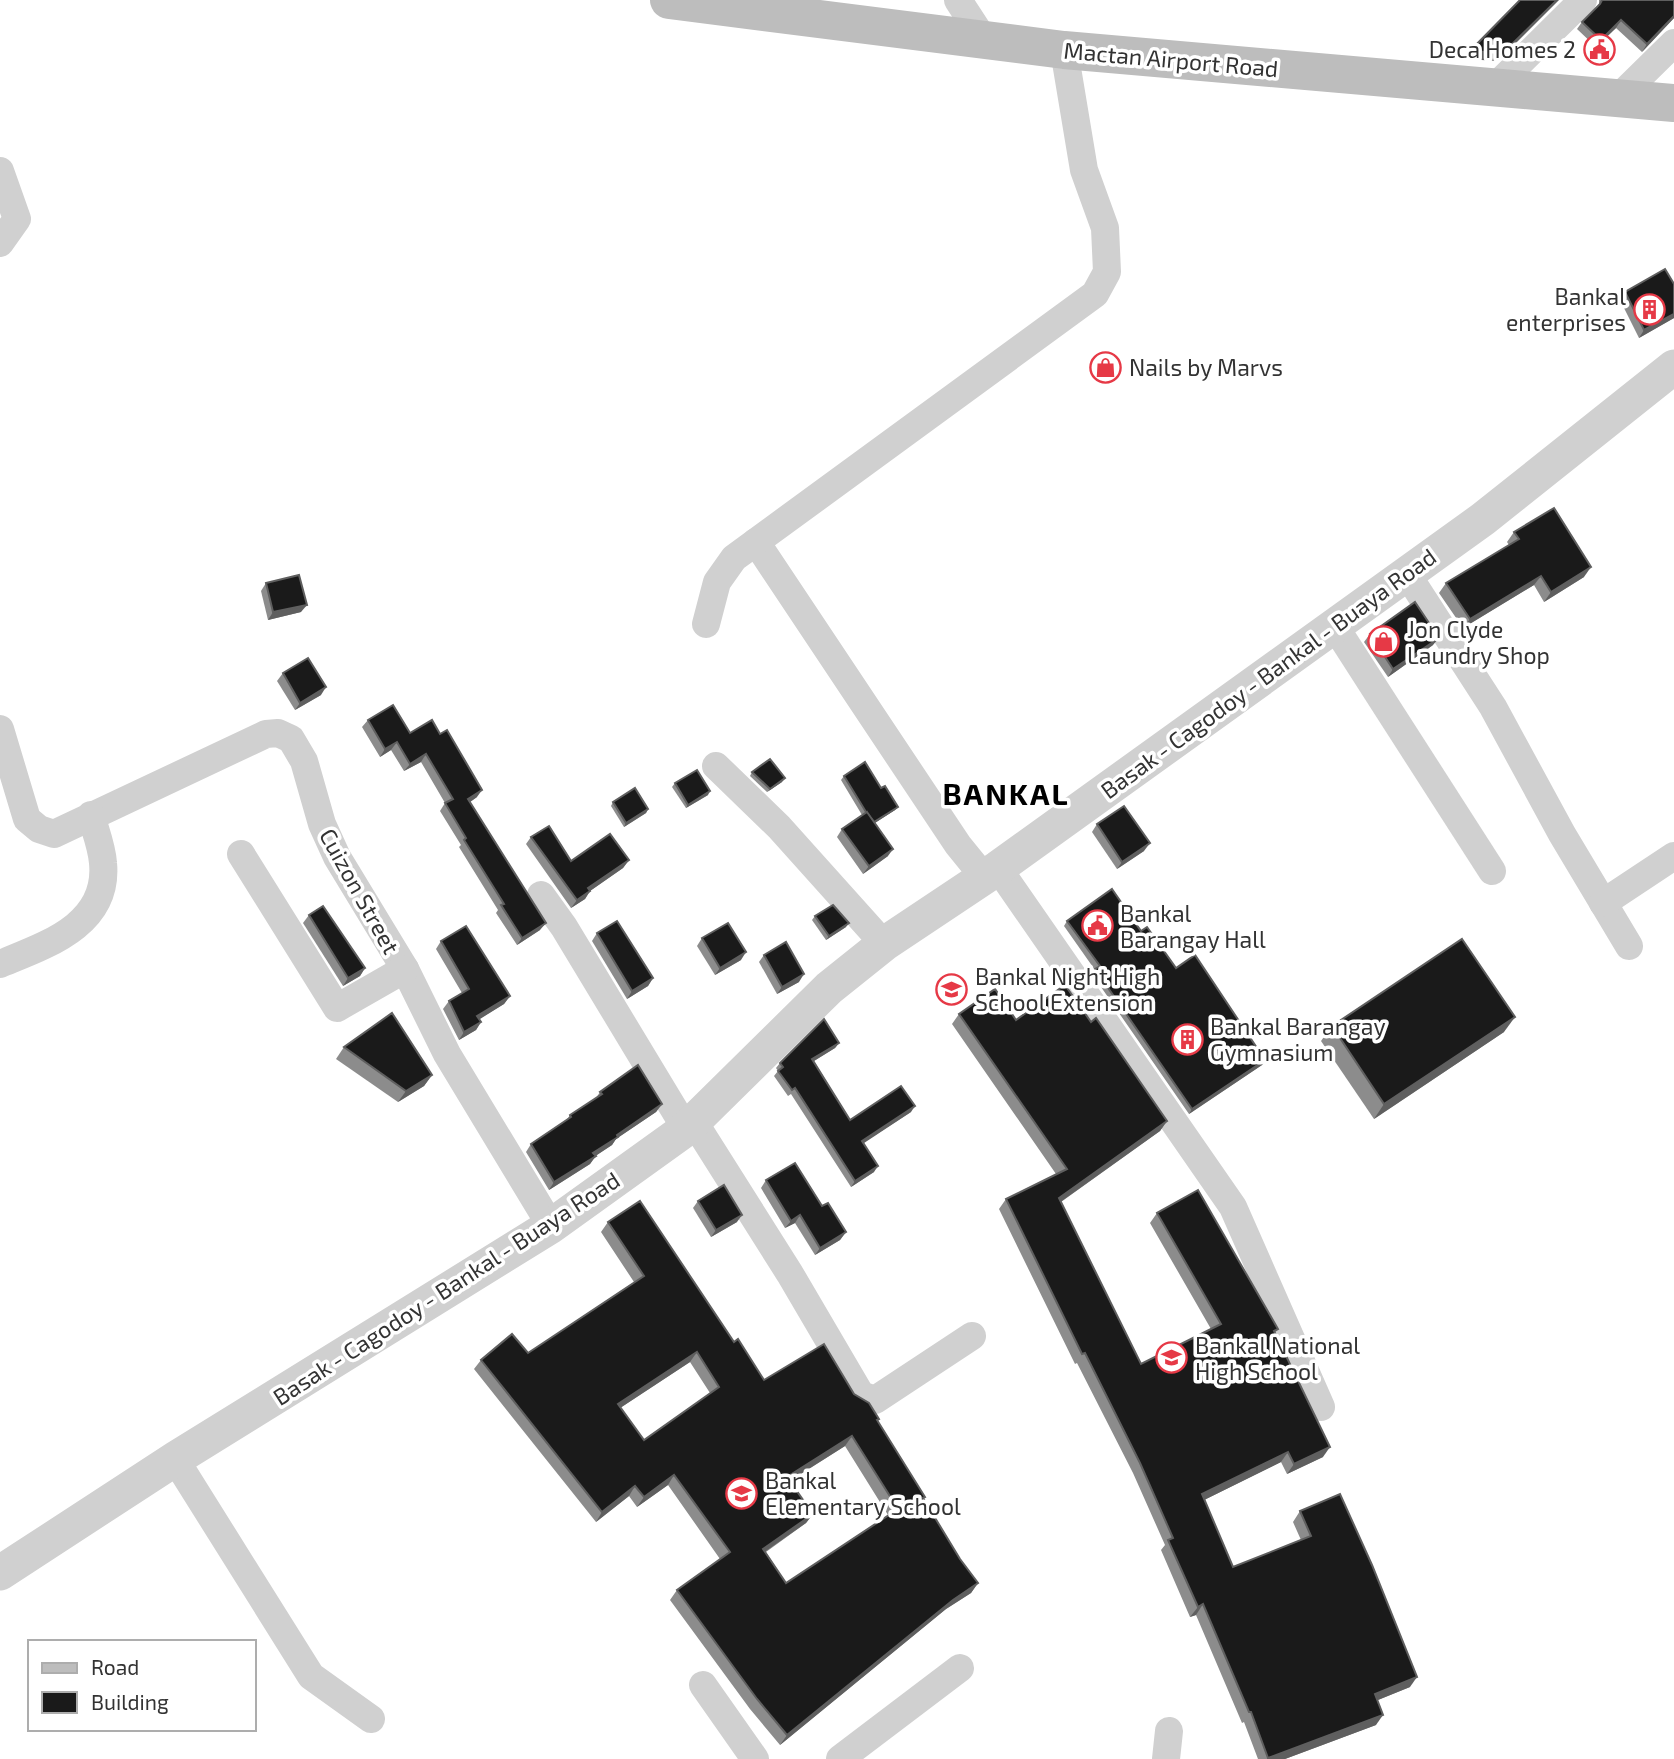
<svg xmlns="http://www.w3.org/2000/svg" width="1674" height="1759" viewBox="0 0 1674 1759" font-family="'Exo 2',sans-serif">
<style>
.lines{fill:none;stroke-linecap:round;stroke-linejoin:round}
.minor{stroke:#d0d0d0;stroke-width:28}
.tertiary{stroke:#d0d0d0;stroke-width:35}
.secondary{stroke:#bdbdbd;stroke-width:38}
.wall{fill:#8c8c8c;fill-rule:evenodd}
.shaded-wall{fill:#5f5f5f}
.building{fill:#1a1a1a;stroke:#5f5f5f;stroke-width:2;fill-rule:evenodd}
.labels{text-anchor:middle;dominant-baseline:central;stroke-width:7;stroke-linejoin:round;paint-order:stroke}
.poi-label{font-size:23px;fill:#333;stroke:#fff;text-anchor:start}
.street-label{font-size:23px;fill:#333;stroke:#fff}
.district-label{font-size:30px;font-weight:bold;letter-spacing:2px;fill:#000;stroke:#fff}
</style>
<rect width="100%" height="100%" fill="#fff"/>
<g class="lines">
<g class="minor">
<polyline points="958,0 984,40"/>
<polyline points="1496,86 1583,0"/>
<polyline points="1618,98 1674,43"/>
<polyline points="0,171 17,219 0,243"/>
<polyline points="756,542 958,845 984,877"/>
<polyline points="1407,574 1493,707 1562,834 1629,946"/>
<polyline points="706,624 717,582 734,558 1095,294 1107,272 1105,228 1084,170 1064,50"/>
<polyline points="1334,625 1492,871"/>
<polyline points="0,729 27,819 39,829 54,834 266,734 278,733 291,739 304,761 322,824 337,857 405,969 447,1054 551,1226"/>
<polyline points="716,766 779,827 884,944"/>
<polyline points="241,854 337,1008 405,969"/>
<polyline points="998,868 1233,1207 1321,1407"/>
<polyline points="541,895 564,927 686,1129"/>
<polyline points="1603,903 1674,856"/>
<path d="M0,964C46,945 109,925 103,863C102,847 95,830 91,815"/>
<polyline points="694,1122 790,1274 861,1395 875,1400 972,1336"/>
<polyline points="175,1459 311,1676 371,1719"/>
<polyline points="703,1685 755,1759"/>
<polyline points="840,1759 960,1668"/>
<polyline points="1166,1759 1169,1731"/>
</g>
<polyline class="tertiary" points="0,1573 175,1459 551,1226 686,1129 829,988 884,944 998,868 1483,519 1674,367"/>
<polyline class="secondary" points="669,0 1064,50 1674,103"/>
</g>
<g class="wall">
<polygon points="1599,0 1674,0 1674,18 1642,52 1616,28 1596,47 1577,29 1582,22 1597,7 1599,4"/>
<polygon points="1625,292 1674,318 1639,338 1620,300"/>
<polygon points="1514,532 1584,577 1544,602 1534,585 1463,628 1439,593 1446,583 1509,545 1507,542"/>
<polygon points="266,583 301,612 268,620 261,591"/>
<polygon points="1370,634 1433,645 1388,677 1364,642"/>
<polygon points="283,673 321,695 295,710 277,681"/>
<polygon points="368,720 410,733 477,797 470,802 540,930 517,945 496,913 498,910 459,847 461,845 440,811 445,803 421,762 404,771 391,750 380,757 362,727"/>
<polygon points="752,772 782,782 767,792 750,776"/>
<polygon points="844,776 895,810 875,823 888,856 863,874 837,837 842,829 862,815 841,780"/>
<polygon points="675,783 708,795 686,808 672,787"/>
<polygon points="613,802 648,809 646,813 624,827 611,806"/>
<polygon points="1097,824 1144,851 1117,869 1092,832"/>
<polygon points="531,837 571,861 629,860 623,868 590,891 585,899 571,908 526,844"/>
<polygon points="309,915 365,968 360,976 343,986 303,923"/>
<polygon points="815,916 846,927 826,940 812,920"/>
<polygon points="1067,921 1141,931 1265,1060 1262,1065 1189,1114 1092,974 1095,970 1064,926"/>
<polygon points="597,933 653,978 648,986 627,999 592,941"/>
<polygon points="702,938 741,960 715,975 697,946"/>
<polygon points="441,941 510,996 504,1004 479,1019 481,1022 476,1030 459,1040 443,1009 449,1001 462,993 436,949"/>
<polygon points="764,955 799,982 777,994 759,962"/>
<polygon points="959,1014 1016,1020 1091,1022 1167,1121 1160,1131 1061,1202 1141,1364 1211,1329 1150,1223 1157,1213 1278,1329 1275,1333 1323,1457 1287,1474 1281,1462 1204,1500 1233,1567 1301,1540 1293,1522 1300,1511 1410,1687 1378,1700 1376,1725 1285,1759 1258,1759 1244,1722 1242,1723 1196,1615 1190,1617 1161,1550 1165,1545 1133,1473 1077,1363 1075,1364 999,1209 1006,1199 1056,1174 952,1024"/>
<polygon points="1332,1026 1504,1032 1374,1119 1321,1041"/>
<polygon points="839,1043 835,1048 814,1061 850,1120 911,1112 863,1143 874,1172 851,1187 791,1094 788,1096 774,1076 778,1071 776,1068 780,1063"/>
<polygon points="344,1047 432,1075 424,1086 398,1102 336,1059"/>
<polygon points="600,1092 662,1104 656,1112 616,1139 612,1145 595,1156 590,1164 549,1190 526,1152 531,1144 566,1121 570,1115 596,1098"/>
<polygon points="766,1180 822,1206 846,1232 840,1240 815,1255 795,1223 785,1228 761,1188"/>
<polygon points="698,1201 737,1222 711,1237 693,1208"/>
<path d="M608,1222L734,1342L764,1380L854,1394L878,1421L923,1499L960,1559L978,1583L971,1593L946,1609L780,1745L750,1709L670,1600L677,1590L720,1559L668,1485L637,1507L629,1496L596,1522L474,1369L481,1360L528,1353L634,1282L601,1232ZM690,1362L710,1393L644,1440L620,1408ZM845,1446L888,1515L786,1583L766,1552L806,1523L813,1514L790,1481Z"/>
</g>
<g class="shaded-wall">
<polygon points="1557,0 1559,0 1498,61 1465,59 1470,51"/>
<polygon points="1674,16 1674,18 1642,52 1647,44"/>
<polygon points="1621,20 1616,28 1596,47 1601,40"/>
<polygon points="1674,314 1674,318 1639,338 1644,330"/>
<polygon points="1591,567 1584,577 1544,602 1551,592"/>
<polygon points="1541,576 1534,585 1463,628 1470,619"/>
<polygon points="307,605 301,612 268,620 273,612"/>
<polygon points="1439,638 1433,645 1388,677 1393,669"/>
<polygon points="326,687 321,695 295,710 300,703"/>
<polygon points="397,742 391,750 380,757 385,749"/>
<polygon points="426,754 421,762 404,771 410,764"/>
<polygon points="785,778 782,782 767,792 770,789"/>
<polygon points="482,790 477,797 463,807 468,799"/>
<polygon points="710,791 708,795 686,808 688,805"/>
<polygon points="898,807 895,810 870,826 872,823"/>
<polygon points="648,809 646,813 624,827 626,823"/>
<polygon points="1150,843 1144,851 1117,869 1122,862"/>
<polygon points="893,849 888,856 863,874 869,866"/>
<polygon points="629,860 623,868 590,891 585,899 571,908 577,900 588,888"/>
<polygon points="546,923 540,930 517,945 522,938"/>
<polygon points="849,923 846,927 826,940 829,936"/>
<polygon points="746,952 741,960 715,975 720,968"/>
<polygon points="365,968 360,976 343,986 348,978"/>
<polygon points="804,974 799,982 777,994 782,987"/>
<polygon points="653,978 648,986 627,999 632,991"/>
<polygon points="510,996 504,1004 472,1024 477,1016"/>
<polygon points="1515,1017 1504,1032 1374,1119 1384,1104"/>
<polygon points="481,1022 476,1030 459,1040 464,1032"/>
<polygon points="839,1043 835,1048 809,1064 812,1059"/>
<polygon points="1265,1060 1262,1065 1189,1114 1192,1109"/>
<polygon points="432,1075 424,1086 398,1102 406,1091"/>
<polygon points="662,1104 656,1112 616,1139 612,1145 588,1161 593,1153 617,1135"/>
<polygon points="915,1106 911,1112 858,1147 862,1141"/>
<polygon points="1167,1121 1160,1131 1052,1208 1059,1198"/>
<polygon points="596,1156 590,1164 549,1190 554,1182"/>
<polygon points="878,1166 874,1172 851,1187 855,1181"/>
<polygon points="742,1215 737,1222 711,1237 716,1230"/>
<polygon points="800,1215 795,1223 785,1228 791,1221"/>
<polygon points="846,1232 840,1240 815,1255 820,1248"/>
<polygon points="697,1352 690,1362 611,1414 618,1404"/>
<polygon points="852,1436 845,1446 780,1487 787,1477"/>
<polygon points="1330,1447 1323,1457 1287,1474 1294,1464"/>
<polygon points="1288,1452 1281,1462 1194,1505 1202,1494"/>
<polygon points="674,1475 668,1485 637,1507 644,1497"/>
<polygon points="635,1486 629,1496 596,1522 602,1512"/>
<polygon points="813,1514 806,1523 756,1558 763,1549"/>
<polygon points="978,1583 971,1593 946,1609 780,1745 787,1735 953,1600"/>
<polygon points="1203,1604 1196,1615 1190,1617 1198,1607"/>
<polygon points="1417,1677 1410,1687 1368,1704 1375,1694"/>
<polygon points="1383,1715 1376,1725 1285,1759 1267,1759 1268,1758"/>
</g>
<g class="building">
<polygon points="1520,0 1557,0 1503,53 1470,51"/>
<polygon points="1602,0 1674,0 1674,16 1647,44 1621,20 1601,40 1582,22 1600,4"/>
<polygon points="1665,269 1674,284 1674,314 1644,330 1625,292"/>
<polygon points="1554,508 1591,567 1551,592 1541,576 1470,619 1446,583 1519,539 1514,532"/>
<polygon points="299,575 307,605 273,612 266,583"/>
<polygon points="1415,602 1439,638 1393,669 1370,634"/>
<polygon points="308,658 326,687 300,703 283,673"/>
<polygon points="393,705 410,733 432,720 440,734 447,730 482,790 468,799 546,923 522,938 501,905 504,904 464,840 466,838 445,803 453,799 426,754 410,764 397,742 385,749 368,720"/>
<polygon points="770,759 785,778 770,789 752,772"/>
<polygon points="865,762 881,788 885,786 898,807 874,822 866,812 844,776"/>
<polygon points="697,770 710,791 688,805 675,783"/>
<polygon points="635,788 648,809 626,823 613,802"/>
<polygon points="1124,806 1150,843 1122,862 1097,824"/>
<polygon points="867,812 893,849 869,866 842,829"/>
<polygon points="549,826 571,861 610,834 629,860 588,888 590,891 577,900 531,837"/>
<polygon points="1112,889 1141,931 1147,927 1176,968 1195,955 1265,1060 1192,1109 1095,969 1100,966 1067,921"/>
<polygon points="833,905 849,923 829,936 815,916"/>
<polygon points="323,906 365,968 348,978 309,915"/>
<polygon points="617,921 653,978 632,991 597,933"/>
<polygon points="728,923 746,952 720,968 702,938"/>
<polygon points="466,926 510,996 477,1016 481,1022 464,1032 449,1001 469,989 441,941"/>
<polygon points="1462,939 1515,1017 1384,1104 1332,1026"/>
<polygon points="786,942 804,974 782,987 764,955"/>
<polygon points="1065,985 1091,1022 1096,1018 1167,1121 1059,1198 1141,1364 1221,1324 1157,1213 1198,1190 1278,1329 1274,1331 1330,1447 1294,1464 1288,1452 1202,1494 1233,1567 1311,1536 1300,1511 1340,1494 1372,1565 1417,1677 1375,1694 1383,1715 1268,1758 1251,1712 1249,1712 1203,1604 1198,1607 1168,1540 1173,1538 1140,1463 1085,1353 1082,1354 1006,1199 1067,1169 959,1014 995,989 1016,1020"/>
<polygon points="392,1013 432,1075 406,1091 344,1047"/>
<polygon points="824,1019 839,1043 812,1059 850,1120 901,1086 915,1106 862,1141 878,1166 855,1181 795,1088 792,1090 778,1071 783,1067 780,1063"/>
<polygon points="638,1065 662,1104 617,1135 618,1137 593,1153 596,1156 554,1182 531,1144 571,1117 570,1115 602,1094 600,1092"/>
<polygon points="795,1163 822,1206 828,1203 846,1232 820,1248 800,1215 791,1221 766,1180"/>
<polygon points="724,1185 742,1215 716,1230 698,1201"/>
<path d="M640,1201L734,1342L738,1339L764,1380L824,1344L854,1394L869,1403L879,1419L877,1420L925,1497L923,1498L960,1559L978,1583L953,1600L787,1735L757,1699L677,1590L730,1552L674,1475L644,1497L635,1486L602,1512L481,1360L512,1334L528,1353L644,1276L608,1222ZM697,1352L719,1387L644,1440L618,1404ZM852,1436L898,1509L786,1583L763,1549L813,1514L787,1477Z"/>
</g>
<defs>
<symbol id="civic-ring" viewBox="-11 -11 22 22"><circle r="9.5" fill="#fff" stroke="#e63946" stroke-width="1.5"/><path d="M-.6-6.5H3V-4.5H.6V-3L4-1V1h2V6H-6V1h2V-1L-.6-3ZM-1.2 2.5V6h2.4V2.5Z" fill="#e63946"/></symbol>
<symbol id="building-ring" viewBox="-11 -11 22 22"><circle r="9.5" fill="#fff" stroke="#e63946" stroke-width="1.5"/><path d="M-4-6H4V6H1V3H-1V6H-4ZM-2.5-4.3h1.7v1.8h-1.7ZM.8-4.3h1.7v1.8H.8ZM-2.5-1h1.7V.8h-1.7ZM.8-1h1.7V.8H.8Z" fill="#e63946"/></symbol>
<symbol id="shop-ring" viewBox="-11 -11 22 22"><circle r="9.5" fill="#fff" stroke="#e63946" stroke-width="1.5"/><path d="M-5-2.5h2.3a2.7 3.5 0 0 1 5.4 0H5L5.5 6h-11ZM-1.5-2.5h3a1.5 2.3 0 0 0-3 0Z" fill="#e63946"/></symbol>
<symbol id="school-ring" viewBox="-11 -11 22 22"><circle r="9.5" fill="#fff" stroke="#e63946" stroke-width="1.5"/><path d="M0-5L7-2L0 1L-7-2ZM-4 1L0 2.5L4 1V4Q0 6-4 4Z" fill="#e63946"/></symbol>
</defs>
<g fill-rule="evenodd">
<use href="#civic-ring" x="1582" y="32" width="35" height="35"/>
<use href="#building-ring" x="1632" y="292" width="35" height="35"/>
<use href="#shop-ring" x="1088" y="350" width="35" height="35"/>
<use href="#shop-ring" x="1366" y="624" width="35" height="35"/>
<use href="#civic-ring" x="1080" y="908" width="35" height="35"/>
<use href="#school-ring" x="934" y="972" width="35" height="35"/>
<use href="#building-ring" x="1170" y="1022" width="35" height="35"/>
<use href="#school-ring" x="1154" y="1340" width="35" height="35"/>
<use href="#school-ring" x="724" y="1476" width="35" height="35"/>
</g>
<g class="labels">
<g class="poi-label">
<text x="1576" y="49" text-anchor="end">Deca Homes 2</text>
<text x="1626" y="296" text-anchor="end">Bankal<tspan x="1626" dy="26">enterprises</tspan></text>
<text x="1129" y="367">Nails by Marvs</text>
<text x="1407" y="629">Jon Clyde<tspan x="1407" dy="26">Laundry Shop</tspan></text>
<text x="1120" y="913">Bankal<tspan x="1120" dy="26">Barangay Hall</tspan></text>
<text x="975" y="976">Bankal Night High<tspan x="975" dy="26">School Extension</tspan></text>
<text x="1210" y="1026">Bankal Barangay<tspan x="1210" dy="26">Gymnasium</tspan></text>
<text x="1195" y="1345">Bankal National<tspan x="1195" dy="26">High School</tspan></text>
<text x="765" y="1480">Bankal<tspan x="765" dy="26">Elementary School</tspan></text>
</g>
<g class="street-label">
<text transform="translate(1171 59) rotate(5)">Mactan Airport Road</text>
<text transform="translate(1268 673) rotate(-36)">Basak - Cagodoy - Bankal - Buaya Road</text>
<text transform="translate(360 891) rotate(61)">Cuizon Street</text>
<text transform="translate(446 1288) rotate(-33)">Basak - Cagodoy - Bankal - Buaya Road</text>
</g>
<g class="district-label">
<text x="1006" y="793">BANKAL</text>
</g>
</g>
<rect x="28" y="1640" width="228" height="91" fill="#ffffff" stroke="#adadad" stroke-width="2"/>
<rect x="42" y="1663" width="35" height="10" fill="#bdbdbd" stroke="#adadad" stroke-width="2"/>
<text x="91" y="1675" font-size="21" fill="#333333">Road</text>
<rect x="42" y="1692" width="35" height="21" fill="#1a1a1a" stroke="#adadad" stroke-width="2"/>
<text x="91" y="1710" font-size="21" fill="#333333">Building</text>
</svg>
